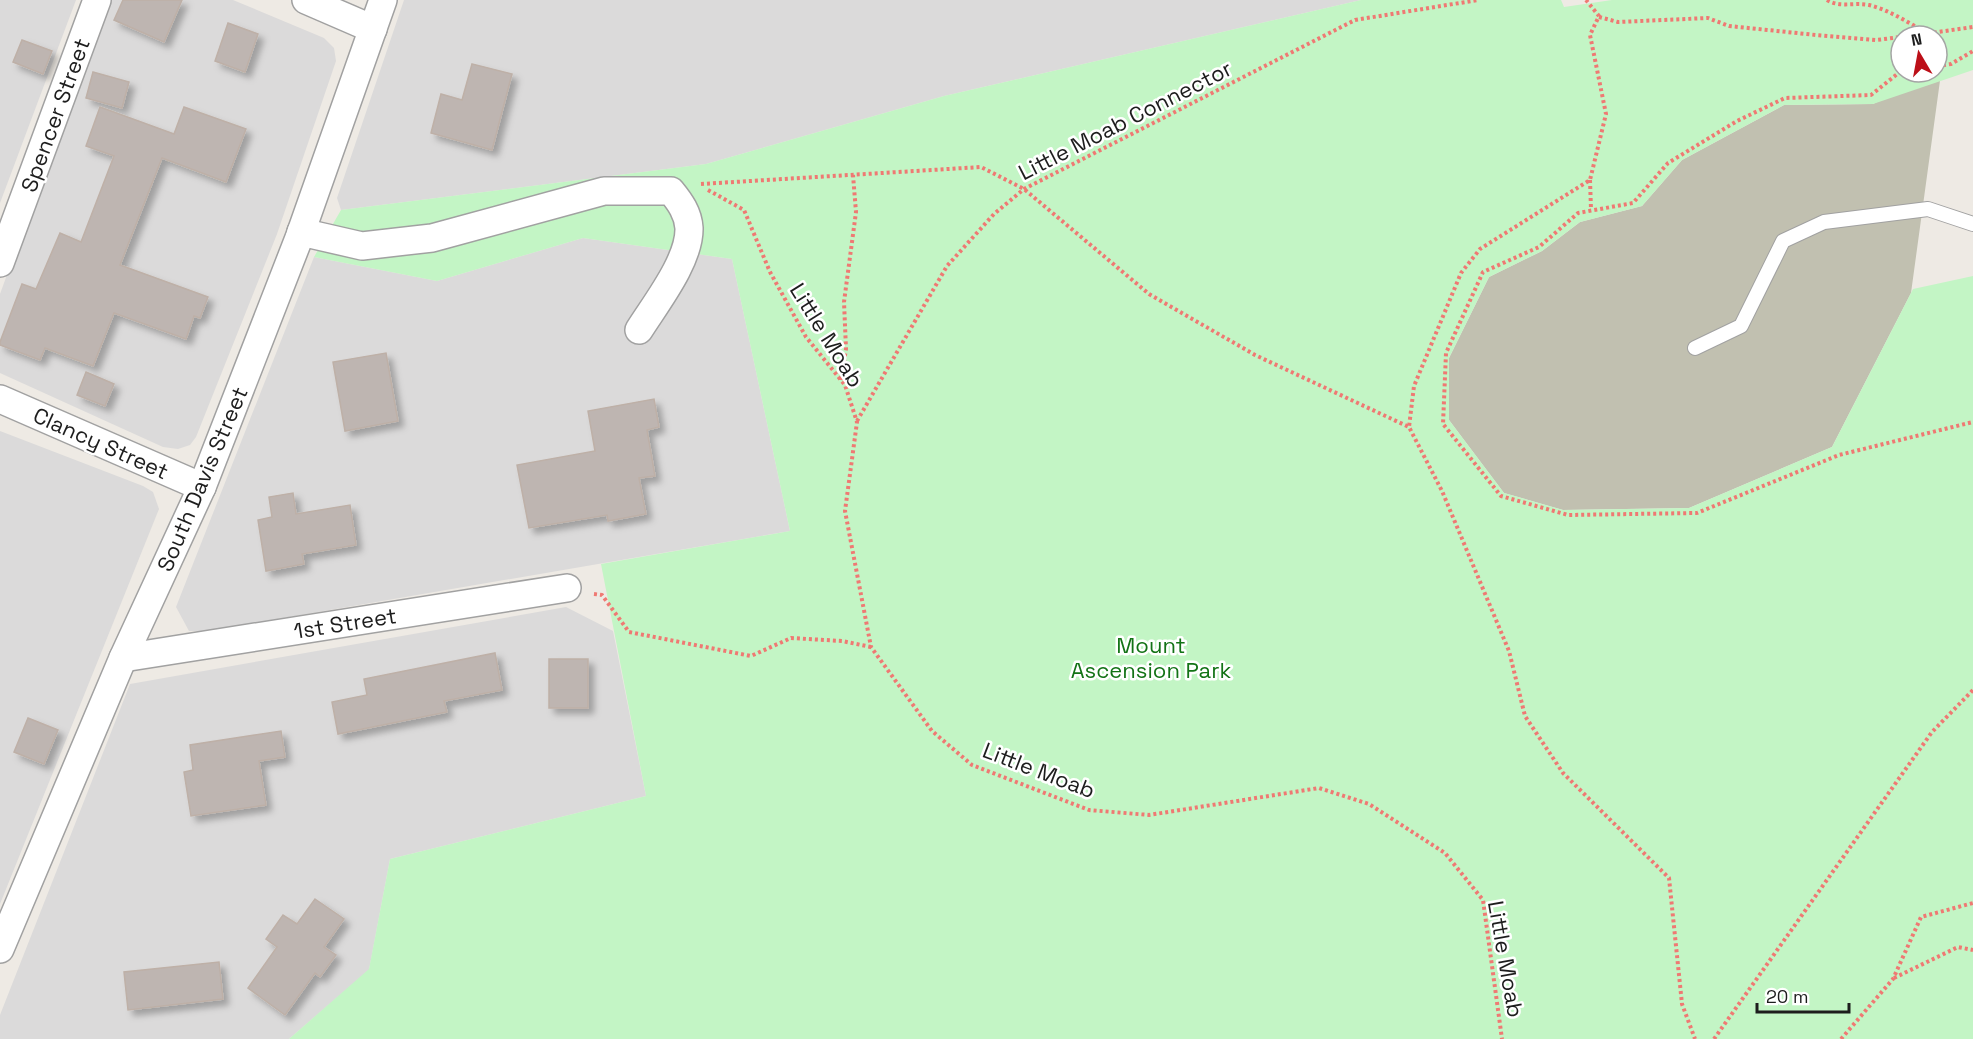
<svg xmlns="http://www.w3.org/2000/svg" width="1973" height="1039" viewBox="0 0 1973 1039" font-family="'Space Grotesk',sans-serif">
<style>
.residential{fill:#dbdada}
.construction{fill:#c1c0b0}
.park{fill:#c3f5c5;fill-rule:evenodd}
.building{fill:#beb5b1;stroke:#beb0a7;stroke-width:1.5;filter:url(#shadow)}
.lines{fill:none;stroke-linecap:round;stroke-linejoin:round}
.lane-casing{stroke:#a1a1a1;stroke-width:16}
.street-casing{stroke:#a1a1a1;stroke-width:30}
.path{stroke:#ef7973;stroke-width:4;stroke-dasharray:3 3;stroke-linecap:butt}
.lane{stroke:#fff;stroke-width:14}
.street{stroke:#fff;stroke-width:27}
.labels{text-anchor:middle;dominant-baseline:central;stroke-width:5;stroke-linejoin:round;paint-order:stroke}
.street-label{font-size:22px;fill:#1d1d1d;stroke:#fff}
.park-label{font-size:22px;fill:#137316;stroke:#fff}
</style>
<defs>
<filter id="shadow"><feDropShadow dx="5.5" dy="5.5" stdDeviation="3" flood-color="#0004"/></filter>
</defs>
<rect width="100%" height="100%" fill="#eeeae4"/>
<g class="residential">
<polygon points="0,0 76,0 0,203"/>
<polygon points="107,0 233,0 324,38 334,48 336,61 277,234 196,437 190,445 178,449 163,447 0,373 0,294"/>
<polygon points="404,0 1361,0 944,96 706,164 341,210 337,198"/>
<polygon points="583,238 732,259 790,531 208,631 189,631 176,607 314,257 437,281"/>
<polygon points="0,431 143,486 153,492 159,509 0,904"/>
<polygon points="566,607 613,631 646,796 390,859 369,970 289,1039 0,1039 0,1015 130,684"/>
</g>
<polygon class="construction" points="1942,66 1911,293 1832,447 1689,508 1563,510 1504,493 1449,420 1449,358 1489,277 1542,251 1580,222 1642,206 1682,160 1784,105 1873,104 1937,72"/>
<path class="park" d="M1361,0H1561L1564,7L1612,0H1973V70L1873,104L1784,105L1682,160L1642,206L1580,222L1542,251L1489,277L1449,358V420L1504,493L1563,510L1689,508L1832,447L1913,289L1973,276V1039H289L369,969L390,859L646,796L601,564L790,531L732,259L583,238L437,281L314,257L341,210L706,164L944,96ZM1901,36H1937V72H1901Z"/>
<g class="building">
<polygon points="123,0 182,0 164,42 114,20"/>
<polygon points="228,23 258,34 245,72 215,61"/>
<polygon points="22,40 52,51 43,74 13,62"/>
<polygon points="472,64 512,74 492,150 431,133 441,94 462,100"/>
<polygon points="93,72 129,82 122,108 86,98"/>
<polygon points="100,107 174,134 184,107 246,129 226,182 162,158 120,265 208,297 200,318 194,316 186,339 114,313 93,366 45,348 40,360 0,345 0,342 22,284 36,289 60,233 81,242 114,156 86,146"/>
<polygon points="386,353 398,421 345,431 333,362"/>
<polygon points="86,372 114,384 105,406 77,395"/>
<polygon points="654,399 659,427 647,430 655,476 639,478 646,514 608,521 607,515 529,528 517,465 595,451 588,411"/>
<polygon points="293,493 296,514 350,505 356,545 302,554 304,564 266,571 258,520 272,517 269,497"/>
<polygon points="495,653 502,690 444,701 447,712 338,734 332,702 367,695 364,679"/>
<rect x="549" y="659" width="39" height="49"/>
<polygon points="28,718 58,730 44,764 14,752"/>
<polygon points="281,731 285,757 259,761 266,805 191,816 184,772 193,770 190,745"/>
<polygon points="315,899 344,919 324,947 336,955 320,977 315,973 285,1015 248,988 277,947 266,939 283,915 297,924"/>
<polygon points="219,962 223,999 128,1010 124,972"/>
</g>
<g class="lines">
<defs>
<polyline id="lane" points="1695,348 1741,326 1783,241 1824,222 1928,209 1973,224"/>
<g id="street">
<polyline points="306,0 373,29"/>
<path d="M301,232L362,246L432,238L604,191H671C680,202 688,213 689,228C690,260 656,303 639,330"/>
<polyline points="0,263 97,0"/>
<polyline points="0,399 202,487"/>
<polyline points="123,658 567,588"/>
<polyline points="0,949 123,658 202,487 299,238 383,0"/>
</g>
</defs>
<use href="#lane" class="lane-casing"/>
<use href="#street" class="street-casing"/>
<g class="path">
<polyline points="1586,0 1599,16 1590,35 1606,114 1590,180 1480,249 1461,273 1414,386 1409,427 1442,491 1509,651 1525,716 1563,773 1669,878 1682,1004 1695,1039"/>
<path d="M1827,0C1840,8 1854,2 1869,5C1890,10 1910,24 1929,34"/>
<polyline points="1599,17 1618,22 1708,18 1729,26 1816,35 1876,40 1901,37"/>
<polyline points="1910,36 1973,27"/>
<polyline points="1937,66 1951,64 1973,51"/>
<polyline points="1901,71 1871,95 1785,98 1737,121 1668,163 1633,203 1578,213 1539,247 1483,272 1446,353 1443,424 1501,496 1568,515 1697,513 1839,455 1973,422"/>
<polyline points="1590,180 1591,209"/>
<polyline points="701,184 981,167 1024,189 1149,294 1255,355 1409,427"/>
<polyline points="708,190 744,210 770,272 806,337 845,385 857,422 845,511 871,647 932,731 972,765 1089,810 1149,815 1319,788 1369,804 1445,853 1483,900 1502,1039"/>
<polyline points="841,380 846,349 844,302 856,212 853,175"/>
<polyline points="857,421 947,266 994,214 1024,189 1355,20 1478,0"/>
<polyline points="594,594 602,595 629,632 751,656 791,638 842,641 871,647"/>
<polyline points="1894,978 1958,947 1973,950"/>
<polyline points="1714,1039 1932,732 1973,690"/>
<polyline points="1841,1039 1893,979 1921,917 1973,903"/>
</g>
<use href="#lane" class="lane"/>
<use href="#street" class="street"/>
</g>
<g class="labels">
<g class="street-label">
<text transform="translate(55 115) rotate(-70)">Spencer Street</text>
<text transform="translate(1125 120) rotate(-27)">Little Moab Connector</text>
<text transform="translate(827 335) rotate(58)">Little Moab</text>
<text transform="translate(101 443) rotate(24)">Clancy Street</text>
<text transform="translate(202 479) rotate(-67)">South Davis Street</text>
<text transform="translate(345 623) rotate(-9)">1st Street</text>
<text transform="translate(1039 770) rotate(21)">Little Moab</text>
<text transform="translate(1506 959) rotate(80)">Little Moab</text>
</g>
<g class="park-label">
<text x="1151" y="645">Mount<tspan x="1151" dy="25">Ascension Park</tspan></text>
</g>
</g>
<g transform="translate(1919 54) rotate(350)"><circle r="28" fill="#ffffff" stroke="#a5a5a5" stroke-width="1.5"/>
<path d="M0-4.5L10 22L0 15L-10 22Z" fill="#bc0f18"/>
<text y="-9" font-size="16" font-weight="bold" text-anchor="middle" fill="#1d1d1d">N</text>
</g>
<path d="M1757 1003v9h92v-9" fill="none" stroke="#1d1d1d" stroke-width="3"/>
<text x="1766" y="1003" font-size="18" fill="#1d1d1d" stroke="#ffffff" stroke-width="4.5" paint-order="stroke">20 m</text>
</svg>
